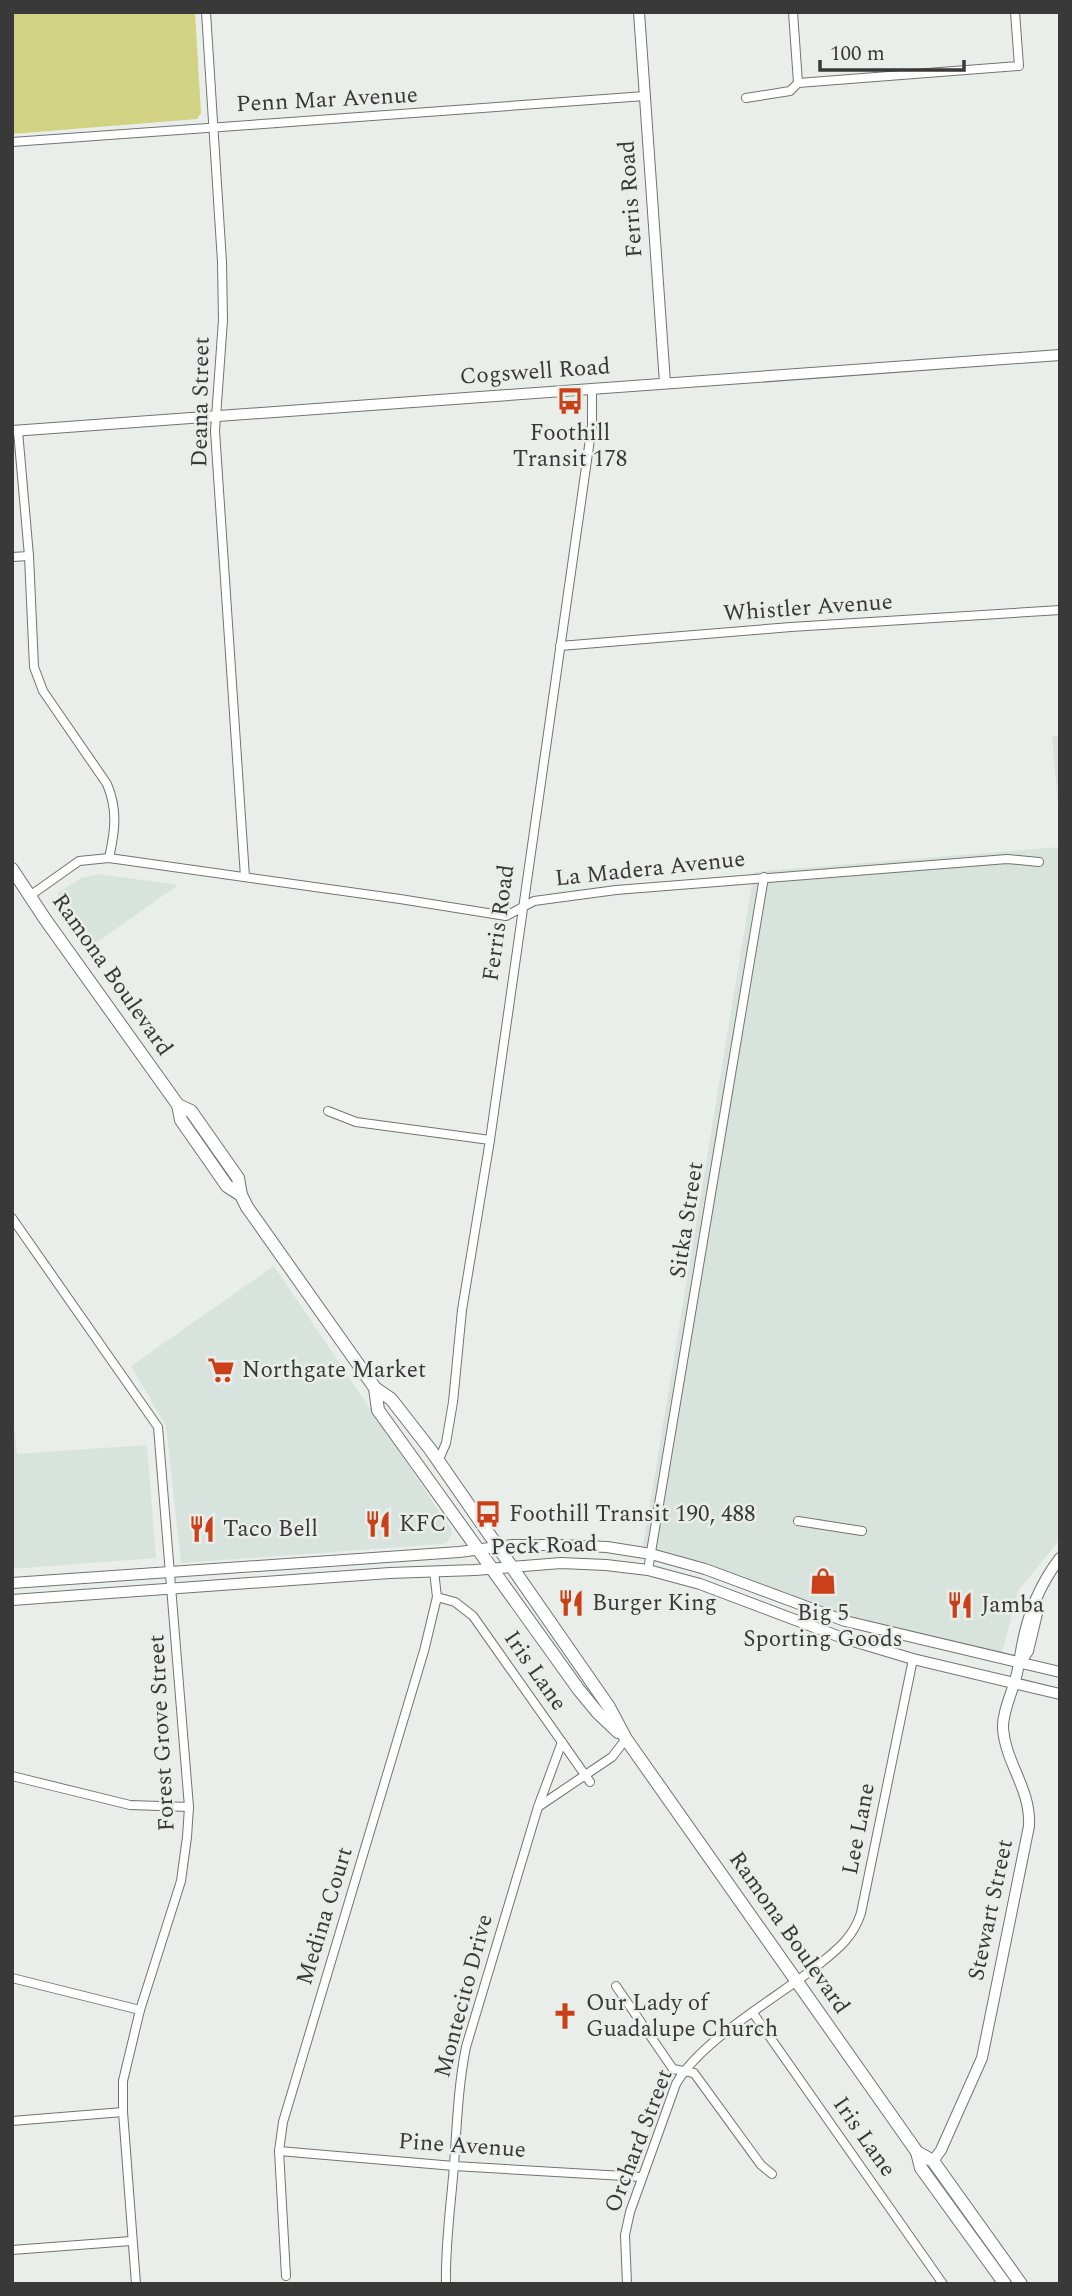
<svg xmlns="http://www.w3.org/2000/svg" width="1072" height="2296" viewBox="0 0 1072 2296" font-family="Spectral,serif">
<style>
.built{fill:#d7e3dc}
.green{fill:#d1d383}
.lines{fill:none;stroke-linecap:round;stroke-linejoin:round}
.street-casing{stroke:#707472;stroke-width:10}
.secondary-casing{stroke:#707472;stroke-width:12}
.primary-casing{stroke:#707472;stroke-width:14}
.street{stroke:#fff;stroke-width:8}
.secondary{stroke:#fff;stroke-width:10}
.primary{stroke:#fff;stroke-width:12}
.labels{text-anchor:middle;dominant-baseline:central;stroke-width:5;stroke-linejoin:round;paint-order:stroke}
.street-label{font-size:23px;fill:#383938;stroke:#eaeeeb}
.poi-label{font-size:23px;fill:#383938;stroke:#eaeeeb;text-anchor:start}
</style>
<rect width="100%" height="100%" fill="#eaeeeb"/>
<g class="built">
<polygon points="1052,736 1060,736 1060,829"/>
<polygon points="1060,847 1060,1539 1018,1591 1002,1653 869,1624 643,1546 754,872"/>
<polygon points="98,874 178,885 89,948 57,902 58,893 81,878"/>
<polygon points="274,1266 451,1529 452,1534 448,1541 443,1544 181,1563 166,1426 131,1366"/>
<polygon points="12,1410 17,1454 147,1445 156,1558 12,1569"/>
</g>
<polygon class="green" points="12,12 195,12 201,113 197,119 12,134"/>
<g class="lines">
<defs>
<g id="street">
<polyline points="206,12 222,262 223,320 215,431 245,877"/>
<polyline points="793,12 798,83"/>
<polyline points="746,98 790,91 798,83 1019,66 1015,12"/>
<path d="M12,142C223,126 434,113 645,96"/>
<path d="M18,431L29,556L34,667L43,691L107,784C118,810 115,831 109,858"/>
<polyline points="12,557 29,556"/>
<polyline points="560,646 791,627 1060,610"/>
<polyline points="31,895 79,861 109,858 400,899 506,916 534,901 616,890 1007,859 1039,862"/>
<polyline points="328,1111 356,1122 490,1140"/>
<polyline points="12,1218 158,1427 189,1807 187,1837 181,1881 140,2010 123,2081 123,2112 136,2284"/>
<polyline points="438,1462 446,1443 453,1402 462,1310 490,1140 592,425 592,389"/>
<polyline points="798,1521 862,1531"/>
<polyline points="648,1570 764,877"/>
<polyline points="437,1597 455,1602 473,1616 590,1782"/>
<polyline points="12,1776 130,1805 189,1807"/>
<polyline points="538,1807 612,1757 626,1739"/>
<polyline points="12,1978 140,2010"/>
<polyline points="616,1986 673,2069 694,2073 761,2165 772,2174"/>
<polyline points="753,2013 943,2284"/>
<polyline points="12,2121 123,2112"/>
<polyline points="279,2151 454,2166 641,2177"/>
<polyline points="12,2250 131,2241"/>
<polyline points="286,2276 279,2151 283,2122 424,1651 437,1597 434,1571"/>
<path d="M446,2284C445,2244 451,2205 454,2165C457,2124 458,2087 466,2047L538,1807L562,1742"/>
<path d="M627,2284L625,2235L630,2212L676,2084C701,2040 775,1999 817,1966C837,1950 853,1938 861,1913L913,1659"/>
</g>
<g id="secondary">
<polyline points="639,12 665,383"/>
<polyline points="12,431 1060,355"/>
<polyline points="12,1583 459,1552 512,1545 560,1545 607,1547 651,1554 705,1569 845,1621 1060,1672"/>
<polyline points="12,1600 390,1573 475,1570 561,1563 606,1565 648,1570 700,1584 843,1638 913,1659 1060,1694"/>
<polyline points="1022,1660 1028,1651 1038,1609"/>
<path d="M933,2161L941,2150L982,2058L1029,1826C1031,1789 1006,1764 1003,1729C1002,1713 1012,1693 1016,1677C1019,1667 1020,1656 1022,1646C1028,1613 1040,1584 1060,1558"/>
</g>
<g id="primary">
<polyline points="12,869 45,919 178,1105 181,1120 227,1186 241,1195"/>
<polyline points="178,1105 191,1111 238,1178 241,1195 247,1207 375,1388 391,1399 430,1449 609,1707 626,1739 917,2152 921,2168 1005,2284"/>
<polyline points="375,1388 378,1410 579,1690 598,1713 618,1732"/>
<polyline points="917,2152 933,2161 1021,2284"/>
</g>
</defs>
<use href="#street" class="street-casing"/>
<use href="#secondary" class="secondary-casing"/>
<use href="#primary" class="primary-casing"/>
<use href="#street" class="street"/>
<use href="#secondary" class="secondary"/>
<use href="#primary" class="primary"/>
</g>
<defs>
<symbol id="bus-bare" viewBox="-9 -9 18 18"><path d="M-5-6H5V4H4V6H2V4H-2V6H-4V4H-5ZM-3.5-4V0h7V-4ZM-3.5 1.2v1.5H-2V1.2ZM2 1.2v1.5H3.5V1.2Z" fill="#ca4119" stroke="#eaeeeb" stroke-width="2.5" paint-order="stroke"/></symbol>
<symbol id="supermarket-bare" viewBox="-9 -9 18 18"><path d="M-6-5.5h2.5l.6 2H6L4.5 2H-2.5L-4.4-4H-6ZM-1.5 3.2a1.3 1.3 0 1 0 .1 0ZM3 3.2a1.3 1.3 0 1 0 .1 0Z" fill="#ca4119" stroke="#eaeeeb" stroke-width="2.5" paint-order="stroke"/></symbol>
<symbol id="restaurant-bare" viewBox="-9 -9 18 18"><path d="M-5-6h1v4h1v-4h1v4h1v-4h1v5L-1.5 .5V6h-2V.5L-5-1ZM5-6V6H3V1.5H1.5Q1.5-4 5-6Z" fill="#ca4119" stroke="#eaeeeb" stroke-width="2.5" paint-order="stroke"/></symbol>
<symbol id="shop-bare" viewBox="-9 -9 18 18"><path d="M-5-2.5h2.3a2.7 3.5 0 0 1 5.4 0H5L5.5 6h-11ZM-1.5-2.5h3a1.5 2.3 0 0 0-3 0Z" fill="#ca4119" stroke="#eaeeeb" stroke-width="2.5" paint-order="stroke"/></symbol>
<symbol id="church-bare" viewBox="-9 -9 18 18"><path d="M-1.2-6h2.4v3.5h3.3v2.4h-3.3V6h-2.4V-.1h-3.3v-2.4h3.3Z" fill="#ca4119" stroke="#eaeeeb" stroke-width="2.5" paint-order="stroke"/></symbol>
</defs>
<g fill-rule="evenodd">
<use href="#bus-bare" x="551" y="382" width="38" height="38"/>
<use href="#supermarket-bare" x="202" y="1351" width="38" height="38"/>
<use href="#bus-bare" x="469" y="1495" width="38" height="38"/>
<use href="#restaurant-bare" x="359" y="1505" width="38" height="38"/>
<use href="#restaurant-bare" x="183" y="1510" width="38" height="38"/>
<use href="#shop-bare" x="804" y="1562" width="38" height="38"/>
<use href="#restaurant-bare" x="552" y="1584" width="38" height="38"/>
<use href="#restaurant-bare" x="941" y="1586" width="38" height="38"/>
<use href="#church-bare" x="546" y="1997" width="38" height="38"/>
</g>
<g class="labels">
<g class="street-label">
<text transform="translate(327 100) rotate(-3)">Penn Mar Avenue</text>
<text transform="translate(631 199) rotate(-94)">Ferris Road</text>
<text transform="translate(535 372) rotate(-4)">Cogswell Road</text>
<text transform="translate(201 402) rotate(-89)">Deana Street</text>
<text transform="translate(808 608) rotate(-4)">Whistler Avenue</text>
<text transform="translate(650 869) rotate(-6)">La Madera Avenue</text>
<text transform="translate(499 923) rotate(-82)">Ferris Road</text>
<text transform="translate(112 975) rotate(55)">Ramona Boulevard</text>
<text transform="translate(687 1220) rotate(-81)">Sitka Street</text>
<text transform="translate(544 1546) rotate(-2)">Peck Road</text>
<text transform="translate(535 1671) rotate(55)">Iris Lane</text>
<text transform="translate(162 1733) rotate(-93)">Forest Grove Street</text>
<text transform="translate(859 1829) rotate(-79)">Lee Lane</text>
<text transform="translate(991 1910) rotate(-78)">Stewart Street</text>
<text transform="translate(325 1916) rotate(-73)">Medina Court</text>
<text transform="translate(789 1933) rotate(55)">Ramona Boulevard</text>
<text transform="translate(464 1996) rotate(-75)">Montecito Drive</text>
<text transform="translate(864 2137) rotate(55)">Iris Lane</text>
<text transform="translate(639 2141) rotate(-69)">Orchard Street</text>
<text transform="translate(462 2146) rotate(4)">Pine Avenue</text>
</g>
<g class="poi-label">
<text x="570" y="433" text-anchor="middle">Foothill<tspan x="570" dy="26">Transit 178</tspan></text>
<text x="242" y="1370">Northgate Market</text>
<text x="509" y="1514">Foothill Transit 190, 488</text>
<text x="399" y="1524">KFC</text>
<text x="223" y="1529">Taco Bell</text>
<text x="592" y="1603">Burger King</text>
<text x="981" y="1605">Jamba</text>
<text x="823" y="1613" text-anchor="middle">Big 5<tspan x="823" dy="26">Sporting Goods</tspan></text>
<text x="586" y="2003">Our Lady of<tspan x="586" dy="26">Guadalupe Church</tspan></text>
</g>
</g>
<rect width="1072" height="2296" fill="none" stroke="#383938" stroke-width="28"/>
<path d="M820 60v10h144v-10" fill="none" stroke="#383938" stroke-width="3.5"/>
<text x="830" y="60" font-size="21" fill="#383938" stroke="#eaeeeb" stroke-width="5" paint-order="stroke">100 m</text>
</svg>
